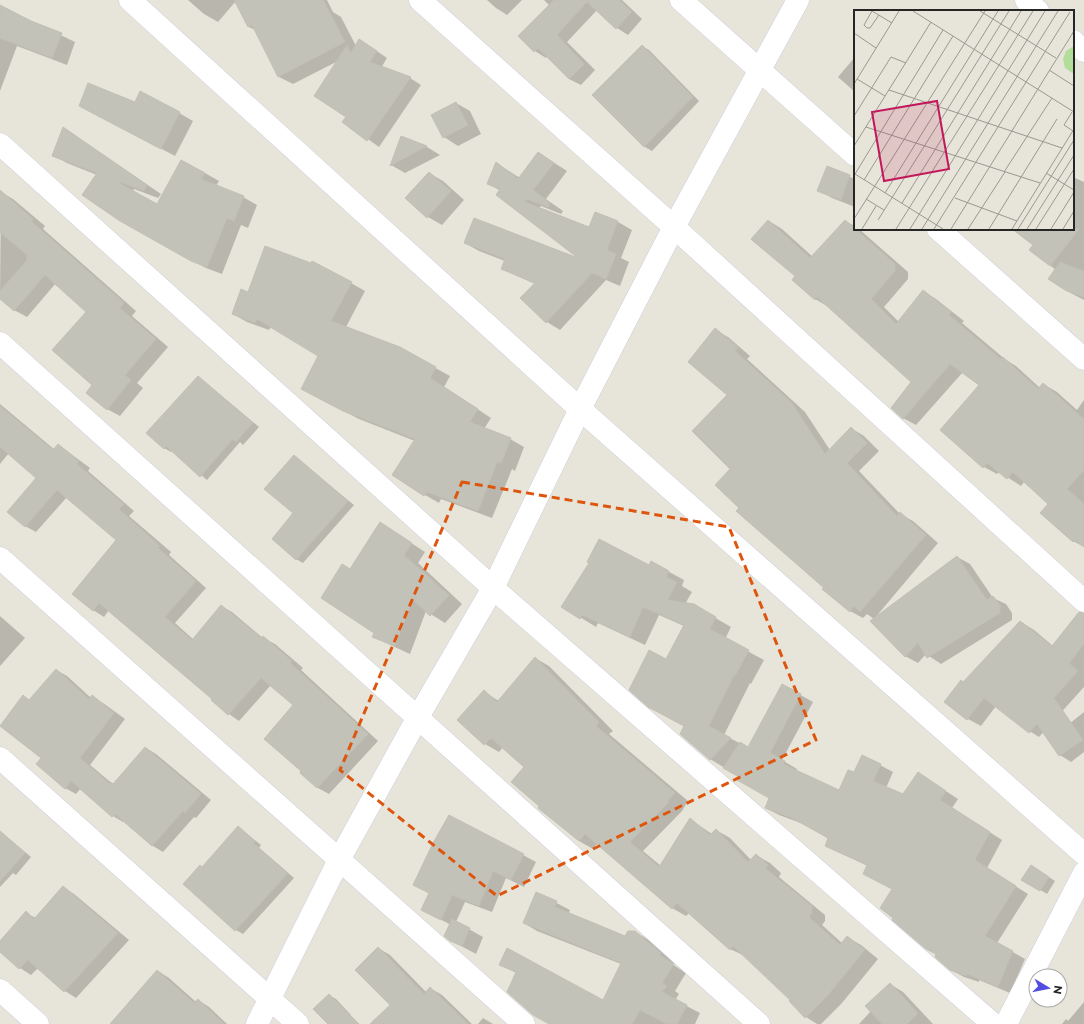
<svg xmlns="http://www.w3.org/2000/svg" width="1084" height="1024" viewBox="0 0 1084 1024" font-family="Montserrat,sans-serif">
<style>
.shadow{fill:#0003}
.building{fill:#c3c2b8;stroke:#c2c0b4}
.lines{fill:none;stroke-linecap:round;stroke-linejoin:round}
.minor-casing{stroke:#cfcfde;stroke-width:23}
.minor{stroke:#fff;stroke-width:22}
.marked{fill:none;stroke:#de560d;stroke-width:3;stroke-dasharray:8 5;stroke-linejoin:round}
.inset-road{fill:none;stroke:#9a9891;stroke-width:1}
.view{fill:#c2185b;fill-opacity:0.15;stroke:#c2185b;stroke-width:2}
.inset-edge{fill:none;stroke:#262626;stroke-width:2}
</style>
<rect width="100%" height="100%" fill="#e7e4d9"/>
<g class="shadow">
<polygon points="188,0 327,0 333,12 341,17 356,46 371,47 387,58 381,68 410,78 421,85 379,147 344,122 348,117 338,61 293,84 279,77 255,30 249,27 236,1 218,22 204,14"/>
<polygon points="487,0 522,0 507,15 496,8"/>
<polygon points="544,0 622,0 642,19 628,35 617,28 597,10 567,42 595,70 581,85 569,79 547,56 546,58 535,51 520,36 550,6"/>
<polygon points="0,6 75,42 67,65 17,46 0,91"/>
<polygon points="642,46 649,50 699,101 652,151 645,147 593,95"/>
<polygon points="855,57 855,92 838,77"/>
<polygon points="136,103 179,113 193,121 175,156 94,113"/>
<polygon points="456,103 470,111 481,134 458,146 444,137"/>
<polygon points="64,128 161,194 158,198 134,189 132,192 157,206 205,173 219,181 216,186 243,197 257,205 248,228 241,225 222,274 206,268 135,229 97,175 67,163 53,155"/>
<polygon points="402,138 427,147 440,155 405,173 391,165"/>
<polygon points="539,153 567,171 546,199 563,211 561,214 541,206 539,208 590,228 595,213 618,222 632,230 621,258 629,262 620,286 606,280 560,330 547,322 535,284 502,269 505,261 479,251 465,243 583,261 501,191 488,184 496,163 520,178"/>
<polygon points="828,167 855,179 855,207 832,198 818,190"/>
<polygon points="429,173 443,181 464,200 442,225 428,217"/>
<polygon points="1073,177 1084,182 1084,300 1065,290 1056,270 1030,250 1035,244 1014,229 1073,229"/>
<polygon points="1,192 13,199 45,226 43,229 136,311 132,316 168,347 137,383 143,388 120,416 107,409 94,385 87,312 56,283 27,317 14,310 0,298"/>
<polygon points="769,221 782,229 813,257 845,221 855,226 855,229 859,229 908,272 908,279 884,307 899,322 923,291 936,299 964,321 962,323 1006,360 1016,366 1040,388 1043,384 1057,392 1077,410 1084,400 1084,547 1073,541 1050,504 1024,482 1021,486 999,472 997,474 984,467 980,385 963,372 916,425 903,418 913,382 829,307 815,299 797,276"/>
<polygon points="351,283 365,291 346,327 399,348 450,376 444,387 491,418 484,429 510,439 524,447 515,471 512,469 492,518 441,499 439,503 425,495 415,441 359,419 302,389 320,355 271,327 269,330 247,322 233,314 249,293"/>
<polygon points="715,330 728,337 750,356 747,359 805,412 830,450 851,428 864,436 879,451 859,471 900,514 913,521 938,543 874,619 867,614 863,618 850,611 740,508 732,469 729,395"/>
<polygon points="199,377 259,427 243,445 240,442 207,480 172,450 171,452 164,448"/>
<polygon points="0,404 55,450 59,445 90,468 88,471 134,511 129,516 171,552 169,555 206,588 175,623 194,640 221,606 232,612 263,638 275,644 303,668 301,670 378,741 329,794 318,788 301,773 295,705 271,685 239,721 229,714 212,700 213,698 109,610 104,617 93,610 117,540 67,497 36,532 25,526 38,478 9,453 0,464"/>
<polygon points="294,457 354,505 303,563 296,559"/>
<polygon points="394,532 425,552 418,563 462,604 445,623 426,611 410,654 373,637 375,632 350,570"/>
<polygon points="957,557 970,564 993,598 1006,604 1012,613 1012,620 941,664 926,654 918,663 905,656"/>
<polygon points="651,562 684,580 682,586 692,592 685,604 693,605 731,627 725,639 764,660 751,684 750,683 724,735 749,748 783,685 813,702 782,760 797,769 796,771 840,792 855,774 863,756 893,772 886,788 903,796 918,773 958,799 952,808 1002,840 987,868 1028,894 997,943 1025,959 1010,993 979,980 979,982 964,977 951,970 937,954 893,889 868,866 826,846 830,838 806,825 779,815 766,808 771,798 740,777 710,759 685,726 666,660 684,626 659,615 645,645 598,623 596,627 562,606 649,566"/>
<polygon points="0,616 25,638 0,666"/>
<polygon points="1084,616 1084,687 1039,737 1026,729 996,706 981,726 968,719 964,683 1021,622 1034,630 1053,646"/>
<polygon points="535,658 549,666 613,731 609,734 688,801 682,811 643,851 661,866 691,820 712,834 716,830 730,838 751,860 756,855 770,863 781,873 779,877 825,915 825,921 822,925 842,943 847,937 861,945 878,959 842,1003 821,1024 817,1024 806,1017 790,1001 792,1000 745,956 730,949 689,913 686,916 672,908 597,844 593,849 579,841 539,808 541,806 525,767 503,747 499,752 485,744 458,720 484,692 499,701"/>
<polygon points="56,670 67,676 91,698 92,697 103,703 125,719 90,765 114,785 146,748 156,754 211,800 196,818 194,817 163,852 153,846 124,821 123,822 113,816 81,788 76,794 65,788 43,758 30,700"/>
<polygon points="1084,712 1084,752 1071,762 1060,755 1049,740"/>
<polygon points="238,827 261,845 259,848 294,878 243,934 236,930 202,868"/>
<polygon points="0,831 31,857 16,875 13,873 0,887"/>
<polygon points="523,855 536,862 524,887 506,878 492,912 465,902 456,922 483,937 476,954 450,940 451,925 434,916 430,893"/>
<polygon points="1038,870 1055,881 1047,894 1023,879"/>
<polygon points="63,887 74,894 129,940 76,998 65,991 38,968 31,975 20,968 0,951 0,942 26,913 36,918"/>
<polygon points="537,893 570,910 568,914 626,937 635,932 649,940 674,961 672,964 686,973 675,991 679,994 675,1000 700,1013 695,1024 550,1024 516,973 501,964 603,1001 621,964 537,931 524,923"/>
<polygon points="378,948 390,955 426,992 430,988 442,995 472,1024 371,1024 391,1005"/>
<polygon points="158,971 169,978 196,1002 198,1000 209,1007 227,1024 110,1024"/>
<polygon points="890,984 903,992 933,1024 859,1024 871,1011"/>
<polygon points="329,995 336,999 351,1015 342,1024 329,1024"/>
<polygon points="1084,1002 1084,1024 1062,1024 1066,1019 1068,1021"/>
<polygon points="483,1018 493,1024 478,1024"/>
</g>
<g class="building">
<polygon points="234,0 323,0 345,42 278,77 252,25 248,27"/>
<polygon points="554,0 619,0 632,12 616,29 587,2 557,35 584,64 569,79 538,48 534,52 518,36"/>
<polygon points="0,5 31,21 62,33 52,58 0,38"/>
<polygon points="359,39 377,51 370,62 411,77 367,141 342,122 346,117 314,96 347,45 351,53"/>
<polygon points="642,45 693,97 644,147 592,95"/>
<polygon points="88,83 135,102 140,91 180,112 161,149 79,106"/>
<polygon points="456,102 468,125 443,138 431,115"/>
<polygon points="63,127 147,185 144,191 120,182 119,183 157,204 181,160 205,173 201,179 244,196 234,221 227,218 207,267 191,261 120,221 82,195 97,173 52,156"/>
<polygon points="401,136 427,146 390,166"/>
<polygon points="538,152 554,163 533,190 550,203 548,207 527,199 525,202 589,227 595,212 618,221 607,250 616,254 606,279 592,273 546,323 520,298 535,283 501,269 505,259 464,243 474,218 578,258 496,195 500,189 487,184 496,162 518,179"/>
<polygon points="827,166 850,175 841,200 817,191"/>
<polygon points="429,172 451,191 427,218 405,198"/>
<polygon points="0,190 33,219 31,221 124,303 120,308 156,339 125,375 131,380 107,410 86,393 92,385 52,350 86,312 45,275 14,311 0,299 0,291 27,260 26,258 28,256 0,232"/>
<polygon points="768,220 810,258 845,220 895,264 895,271 871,299 896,324 923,290 951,312 949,315 1001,359 1003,357 1038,389 1043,383 1084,419 1084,470 1067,489 1084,504 1084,547 1075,540 1073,542 1040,513 1048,504 1013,472 1007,479 987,463 983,468 940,430 979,385 950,364 903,419 891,408 911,382 817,297 815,300 792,280 795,276 753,241 751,239"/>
<polygon points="1012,229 1079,229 1050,266 1029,250 1033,245"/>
<polygon points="265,246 311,263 312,261 352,282 331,321 400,347 436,367 430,378 478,409 470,422 511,438 501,463 497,462 478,511 427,492 424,496 392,475 415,439 343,411 301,389 318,356 257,319 255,323 232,314 241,289 248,292"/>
<polygon points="1060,262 1084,271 1084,297 1065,290 1048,279"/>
<polygon points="715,328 738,347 735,351 792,403 825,454 851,427 867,443 847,463 897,516 900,512 926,535 860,612 854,606 850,612 822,589 824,588 736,511 739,508 715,485 730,469 692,431 727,395 688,362"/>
<polygon points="198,376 253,423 236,442 233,439 200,477 166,446 164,449 146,433"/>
<polygon points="0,406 53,450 58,444 79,461 77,464 124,504 119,509 160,546 158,548 196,581 165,617 192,640 221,605 262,638 263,636 292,661 290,663 368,734 317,788 300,773 301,771 264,739 293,705 261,678 228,715 211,700 212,699 99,603 93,611 72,594 116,540 57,490 25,527 7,512 36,478 0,447"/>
<polygon points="294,455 348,501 296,560 272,539 293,513 264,489"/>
<polygon points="380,522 412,543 404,555 449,595 430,616 413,600 395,646 372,637 374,633 321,598 342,564 350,569"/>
<polygon points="599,539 649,565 651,561 669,571 666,577 677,582 668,600 694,604 716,617 710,629 749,650 735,676 734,675 709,726 731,738 710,760 680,734 684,726 648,707 629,690 649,650 666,659 684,625 643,607 630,637 582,615 580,619 561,607 589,563 587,562"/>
<polygon points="957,556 987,600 993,596 1000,605 1000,613 927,658 918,643 905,657 870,621"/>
<polygon points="1079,612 1084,613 1084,644 1069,663 1078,671 1054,698 1083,740 1059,756 1037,724 1029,733 984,698 967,720 944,702 961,680 963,682 1020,621 1052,646"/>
<polygon points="535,657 599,722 596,726 675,793 668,801 669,802 630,842 659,867 690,818 710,835 716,829 748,862 756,854 768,865 765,868 812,906 812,913 809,917 840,945 847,936 865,950 828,995 805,1018 789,1001 790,1000 733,946 730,950 677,903 672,909 585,834 579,841 538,808 539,806 511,782 524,767 491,738 484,745 457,720 484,690 497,702"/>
<polygon points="56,669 89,699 92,695 114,713 80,758 110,784 111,782 113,784 145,747 201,794 185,813 183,811 152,846 115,814 112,817 71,781 65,789 36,764 41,758 0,726 23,695 29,700"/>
<polygon points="782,684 801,694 770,753 785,761 783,764 839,790 848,770 854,772 862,755 881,764 873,781 903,794 918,772 946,791 940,800 990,832 975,860 1016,886 985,936 1013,951 998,987 967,974 966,976 950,970 935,957 936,954 926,949 892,920 893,918 880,908 892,889 863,874 867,865 825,846 828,838 792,818 765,808 769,798 737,780 739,777 723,768 740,742 748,747"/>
<polygon points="449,815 524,854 511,880 493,871 479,906 452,895 441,920 421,910 429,893 413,885 433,843"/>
<polygon points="238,826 255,841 253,843 288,873 235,931 183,884 200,865 202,867"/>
<polygon points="0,831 25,853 0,881"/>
<polygon points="1031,865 1049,877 1040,891 1021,880"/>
<polygon points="63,886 118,933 64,992 28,960 19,969 0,952 0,941 26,911 34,919"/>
<polygon points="536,892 557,901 555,907 625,936 628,931 635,931 661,953 660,955 674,964 662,983 667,986 662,992 687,1005 677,1024 667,1024 640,1010 632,1024 549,1024 533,1015 507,992 516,972 499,965 507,948 603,1000 621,963 523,923"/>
<polygon points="452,919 470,928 462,946 450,941 444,936"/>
<polygon points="378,947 424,994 430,987 468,1024 370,1024 390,1005 355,970"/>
<polygon points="157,970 194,1003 198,999 224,1024 110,1024"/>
<polygon points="890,983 918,1013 907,1024 882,1024 865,1006"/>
<polygon points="329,994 359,1024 328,1024 313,1009"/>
</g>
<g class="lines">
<defs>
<g id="minor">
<polyline points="130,0 580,409 1084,854"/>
<polyline points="420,0 674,227 1084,601"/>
<polyline points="681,0 855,155"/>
<polyline points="1026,0 1038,11"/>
<polyline points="1073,41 1084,51"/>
<polyline points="0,144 493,588 993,1024"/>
<polyline points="938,229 1084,359"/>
<polyline points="0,343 759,1024"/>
<polyline points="0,558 524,1024"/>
<polyline points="0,758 298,1024"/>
<polyline points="0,990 38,1024"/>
<polyline points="257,1024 339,860 418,717 493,588 580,409 674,227 798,0"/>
<polyline points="1006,1024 1084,873"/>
</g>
</defs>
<use href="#minor" class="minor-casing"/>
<use href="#minor" class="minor"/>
</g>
<path class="marked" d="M462,482L729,527L816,740L497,896L340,770Z"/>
<g transform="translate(854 10)">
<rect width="220" height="220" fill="#e7e4d9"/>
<path d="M220,36V64L211,58L209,49L212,41Z" fill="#b2de99"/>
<path class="inset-road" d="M18,1L10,15L13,18H16L25,5M18,1L38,13M59,1L220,102M126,1L202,48M0,23L22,38M195,60L220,76M3,69L31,86M0,74L45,1M35,80L208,138M218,102L210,115L219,121M0,106L37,47L52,53M12,117L186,173M0,136L77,12M150,162L198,88M192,163L220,180M1,164L89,20M1,164L89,219M10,170L99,26M31,183L144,1M101,188L163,211M12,189L30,200M48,193L167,1M0,209L131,1M24,210L155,1M8,219L22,196M42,219L179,1M56,219L191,1M68,219L204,1M80,219L216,2M97,219L220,21M114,219L151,162M135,219L203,109M158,219L220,119M164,219L220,130M173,219L220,145M182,219L220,159M197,219L220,182M209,219L220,201"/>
<path class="view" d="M83,91L95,159L30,171L18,102Z"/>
<rect width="220" height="220" class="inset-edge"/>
</g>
<g transform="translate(1048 988) rotate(100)"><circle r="19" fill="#ffffff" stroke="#a8a8a8"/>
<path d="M0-3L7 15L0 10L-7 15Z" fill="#514ce2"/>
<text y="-6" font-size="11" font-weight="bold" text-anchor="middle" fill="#262626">N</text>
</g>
</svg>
